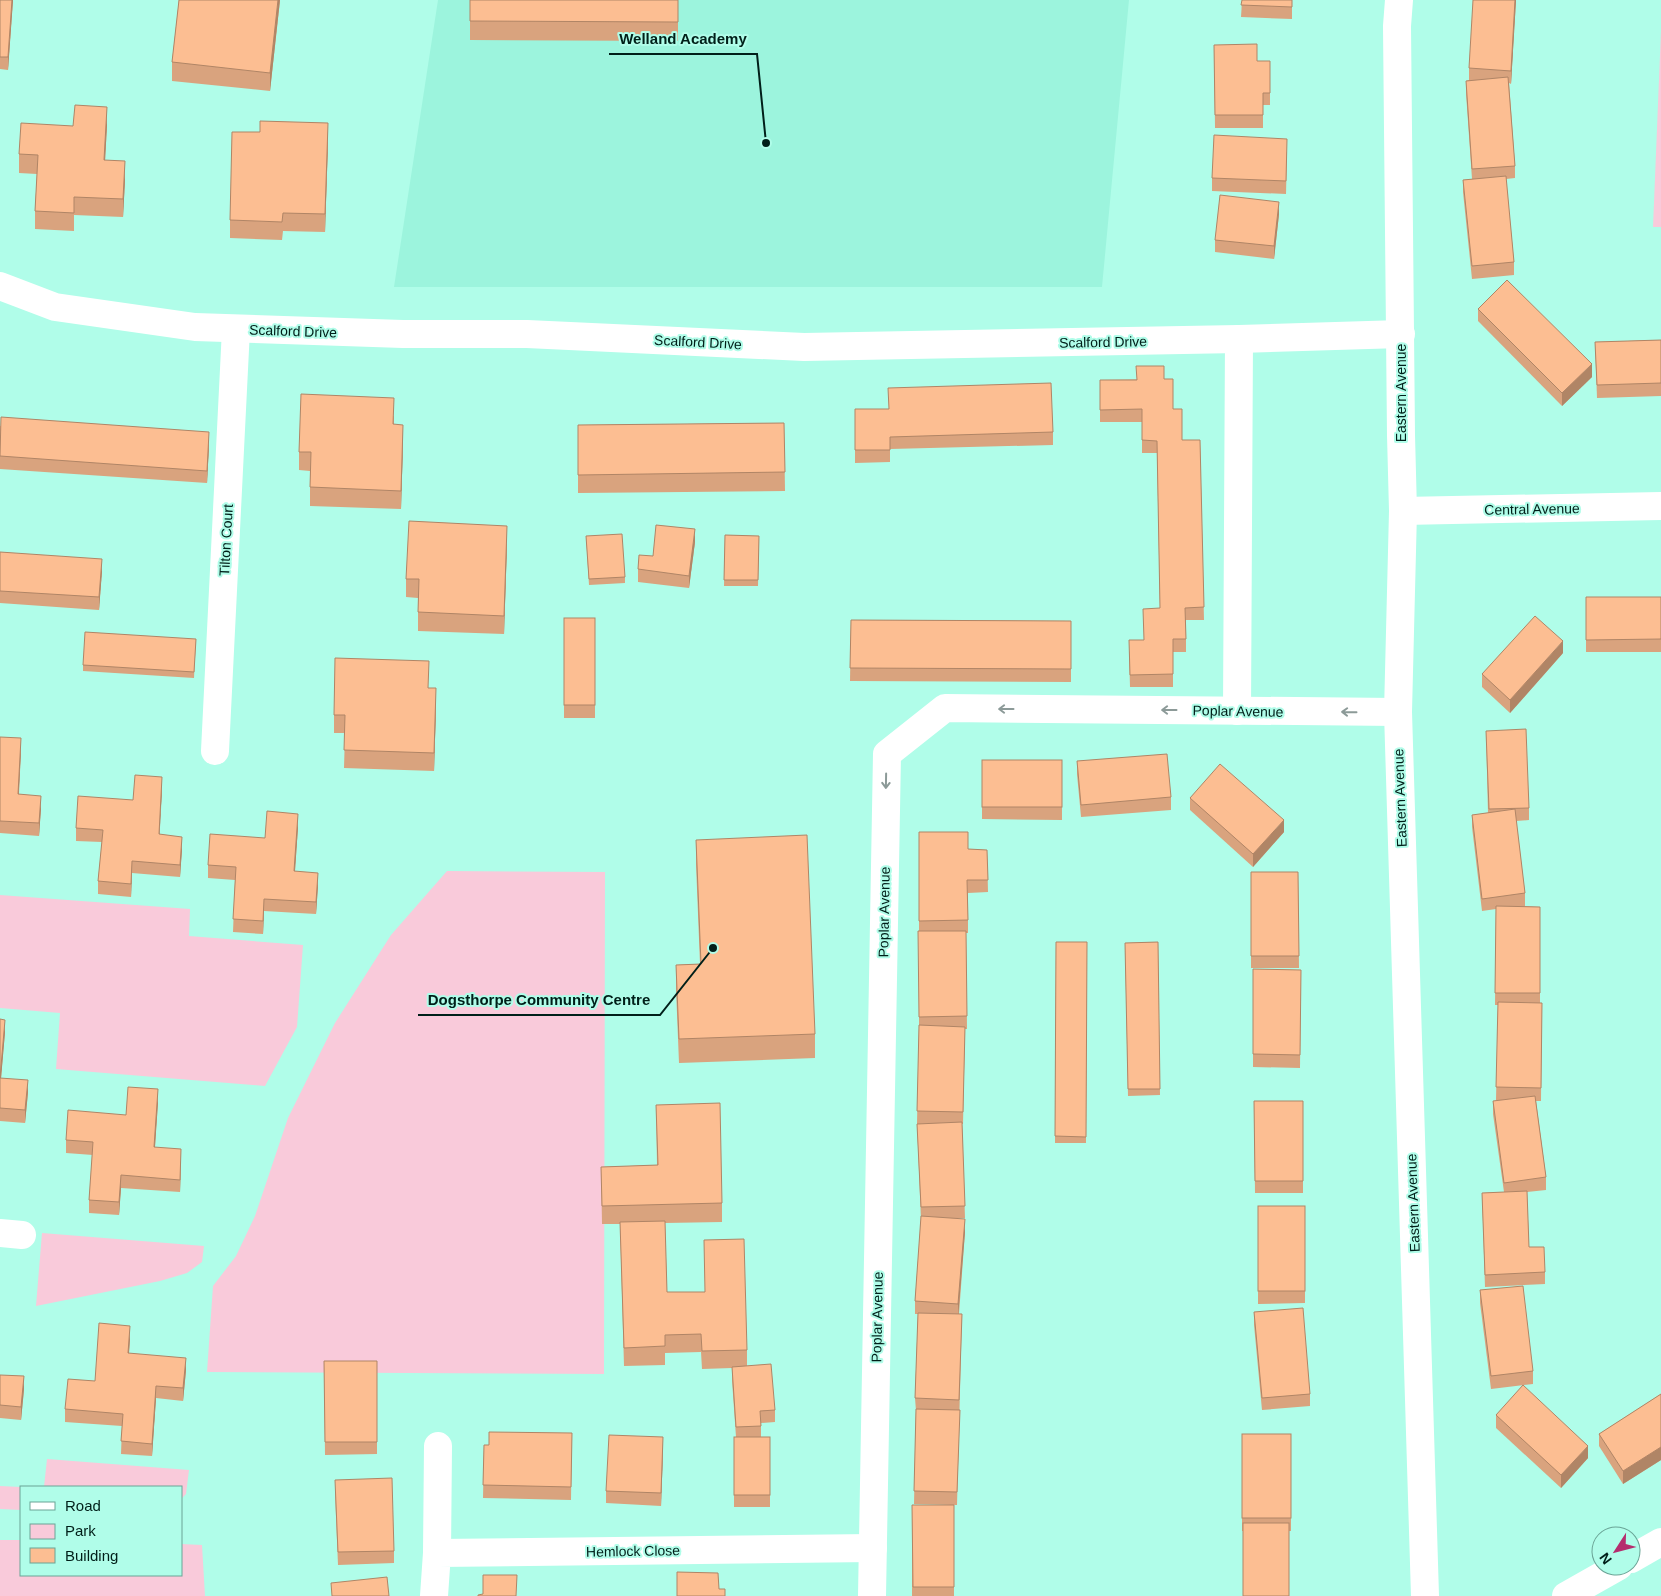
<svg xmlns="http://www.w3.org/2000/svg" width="1661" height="1596" viewBox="0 0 1661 1596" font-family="Helvetica,sans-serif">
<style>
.built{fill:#9cf4dd}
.green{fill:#f9cada}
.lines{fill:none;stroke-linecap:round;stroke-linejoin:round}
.street{stroke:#fff;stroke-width:28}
.secondary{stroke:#fff;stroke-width:28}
.wall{fill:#d9a37e}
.shaded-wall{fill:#b08566}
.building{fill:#fcbe92;stroke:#b08566}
.oneway{stroke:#8c9a98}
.labels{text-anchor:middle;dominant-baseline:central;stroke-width:4;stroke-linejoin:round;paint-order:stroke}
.street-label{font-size:14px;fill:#001f19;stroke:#b0fde9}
.leader{fill:none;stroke:#001f19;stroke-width:2}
.callout-dot{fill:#001f19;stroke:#b0fde9;stroke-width:2}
.callout-label{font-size:15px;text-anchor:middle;font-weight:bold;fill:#001f19;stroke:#b0fde9;stroke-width:4;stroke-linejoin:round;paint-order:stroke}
</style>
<rect width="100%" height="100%" fill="#b0fde9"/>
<polygon class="built" points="438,0 1129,0 1102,287 394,287"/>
<g class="green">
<polygon points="1661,30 1661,227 1653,227"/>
<polygon points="447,871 605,872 604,1374 207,1372 213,1286 236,1256 255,1216 288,1118 335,1023 391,935"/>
<polygon points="0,895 190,909 189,936 303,945 297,1027 265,1086 56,1069 60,1013 0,1008"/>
<polygon points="42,1233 204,1246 202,1262 187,1273 160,1281 36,1306"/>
<polygon points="47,1459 189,1470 186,1494 181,1499 181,1487 44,1487"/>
<polygon points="0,1486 21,1487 21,1510 0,1509"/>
<polygon points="0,1540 21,1540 21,1575 181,1575 181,1544 202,1545 205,1596 0,1596"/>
</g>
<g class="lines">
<g class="street">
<polyline points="1237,711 1239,339"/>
<polyline points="215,751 236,329"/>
<polyline points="0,1233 22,1235"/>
<polyline points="437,1553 438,1446"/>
<polyline points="1631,1559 1661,1542"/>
<polyline points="434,1596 437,1553 873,1548"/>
<polyline points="872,1596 887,754 945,708 1398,712"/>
<polyline points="1566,1596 1619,1566"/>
</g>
<g class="secondary">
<polyline points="1399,0 1397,26 1401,435 1403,511 1398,712 1425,1596"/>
<polyline points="0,286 55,307 195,327 403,334 527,334 804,347 1239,339 1401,334"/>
<polyline points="1403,511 1661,506"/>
</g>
</g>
<g class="wall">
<polygon points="0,0 13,0 8,70 0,69"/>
<polygon points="179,0 280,0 270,91 172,81 172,62"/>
<polygon points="470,0 678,0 678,41 470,40"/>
<polygon points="1242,0 1292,0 1292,19 1241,17"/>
<polygon points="1516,0 1511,84 1509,83 1515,166 1515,178 1506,179 1514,262 1514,275 1472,279 1463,192 1463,180 1472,179 1466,93 1466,81 1469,80 1469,68"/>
<polygon points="1214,45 1257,61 1270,61 1270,105 1263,105 1263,128 1215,128"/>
<polygon points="107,125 105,160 125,180 123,217 74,215 74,231 35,229 35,211 37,174 19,173 19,154 73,126"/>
<polygon points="260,132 328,142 325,232 283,231 282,240 230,238 230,220"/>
<polygon points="1287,152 1286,194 1212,191 1212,178"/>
<polygon points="1279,214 1274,259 1215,252 1215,240"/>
<polygon points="1478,309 1592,377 1562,406 1478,321"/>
<polygon points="1661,340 1661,396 1597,398 1595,342"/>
<polygon points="1164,379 1182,440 1200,440 1204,620 1186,620 1186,652 1173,652 1173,687 1130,687 1129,652 1144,640 1160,608 1157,453 1142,453 1142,422 1100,422 1100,380"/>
<polygon points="855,409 1053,432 1053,445 890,449 890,462 855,463"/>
<polygon points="394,416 394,424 403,443 401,509 310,506 310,471 299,470 299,452"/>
<polygon points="784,423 785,491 578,493 578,425"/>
<polygon points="0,426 209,445 207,483 0,469"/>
<polygon points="725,535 759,536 758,586 724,586"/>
<polygon points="586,536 625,577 625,583 589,585"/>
<polygon points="695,542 689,588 638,582 638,569 653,556"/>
<polygon points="507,544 504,634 418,631 418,598 406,597 406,579"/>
<polygon points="0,552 102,571 99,610 0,603"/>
<rect x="1586" y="597" width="75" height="55"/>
<rect x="564" y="618" width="31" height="100"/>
<polygon points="851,620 1071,621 1071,682 850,681"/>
<polygon points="196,639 194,678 83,671 83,665"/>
<polygon points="1563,653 1510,713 1482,687 1482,674"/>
<polygon points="429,688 436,707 434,771 344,768 345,733 334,733 334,715"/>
<polygon points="1486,731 1529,808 1529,820 1516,821 1525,893 1525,906 1520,906 1540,907 1540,1003 1542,1003 1541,1101 1536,1101 1546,1177 1546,1190 1527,1192 1529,1247 1545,1272 1545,1284 1485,1287 1482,1193 1504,1192 1493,1114 1493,1101 1504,1100 1496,1100 1498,1005 1495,1005 1496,909 1482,911 1472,827 1472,815 1488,813"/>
<polygon points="0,737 21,750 19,794 41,808 39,836 0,833"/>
<polygon points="982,760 1062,760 1062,820 982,819"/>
<polygon points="1077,761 1171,797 1171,810 1081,817 1077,774"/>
<polygon points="162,790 159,834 182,849 180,877 132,873 131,897 98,894 98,881 102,842 76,841 76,828 133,800"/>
<polygon points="1190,798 1284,832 1253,867 1190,810"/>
<polygon points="298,827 295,871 318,885 316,914 264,911 263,934 233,932 235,880 208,878 208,865 265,838"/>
<polygon points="919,832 968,849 987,850 988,892 968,893 968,933 966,933 967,1029 965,1029 963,1124 962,1124 965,1218 957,1218 965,1232 959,1314 962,1314 957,1505 954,1505 954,1596 912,1596 912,1505 951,1505 914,1504 916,1411 915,1398 918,1314 915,1314 915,1301 921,1220 917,1123 919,1029"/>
<polygon points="696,840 815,1034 815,1058 679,1063 676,989 676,965 700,964 696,864"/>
<polygon points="1251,872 1298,872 1299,968 1251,968"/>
<polygon points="1056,942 1087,942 1086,1143 1055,1143"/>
<polygon points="1158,942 1160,1095 1128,1096 1125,943"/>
<polygon points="1253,969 1301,970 1300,1068 1253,1067"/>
<polygon points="0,1019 5,1032 1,1078 28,1092 25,1123 0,1121"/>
<polygon points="1254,1101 1303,1101 1303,1193 1255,1193"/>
<polygon points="158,1102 155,1147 181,1162 180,1192 121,1188 119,1215 89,1213 89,1200 93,1155 66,1153 66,1140"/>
<polygon points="656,1105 722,1203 722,1222 665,1223 667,1292 747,1350 747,1366 775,1410 775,1422 761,1423 761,1437 770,1437 770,1507 734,1507 734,1437 736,1437 732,1380 732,1368 702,1369 701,1352 665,1353 665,1365 624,1366 620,1224 602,1224 601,1167 657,1165"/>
<polygon points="1258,1206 1305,1206 1305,1303 1258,1304"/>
<polygon points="1480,1290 1533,1371 1533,1384 1491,1389 1480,1303"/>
<polygon points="1254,1312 1310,1394 1310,1406 1262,1410 1254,1325"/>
<polygon points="130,1338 129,1354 186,1370 183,1401 156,1398 152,1456 121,1454 122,1426 65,1422 65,1409 95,1381"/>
<polygon points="324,1361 377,1361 377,1454 325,1455"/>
<polygon points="0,1375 24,1389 21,1420 0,1418"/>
<polygon points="1661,1394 1661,1460 1623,1484 1599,1446 1599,1434"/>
<polygon points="1496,1415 1588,1458 1561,1488 1496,1428"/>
<polygon points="572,1433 571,1500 483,1498 484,1445 489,1445"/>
<rect x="1242" y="1434" width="49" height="97"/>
<polygon points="663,1450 661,1506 606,1503 606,1491"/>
<polygon points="335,1492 394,1551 394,1563 338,1565"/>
</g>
<g class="shaded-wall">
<polygon points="12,0 13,0 8,70 8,57"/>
<polygon points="278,0 280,0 270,91 270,73"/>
<polygon points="1515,0 1516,0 1511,84 1511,71"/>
<polygon points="107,107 107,125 104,179 104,160"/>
<polygon points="328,123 328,142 325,232 325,214"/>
<polygon points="125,161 125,180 123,217 123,199"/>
<polygon points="1279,202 1279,214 1274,259 1274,246"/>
<polygon points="1592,364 1592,377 1562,406 1562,393"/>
<polygon points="403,425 403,443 401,509 401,491"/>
<polygon points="209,432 209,445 207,483 207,471"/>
<polygon points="507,526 507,544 504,634 504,616"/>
<polygon points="695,529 695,542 689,588 689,576"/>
<polygon points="102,559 102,571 99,610 99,597"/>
<polygon points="1563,641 1563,653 1510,713 1510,700"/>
<polygon points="436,688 436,707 434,771 434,753"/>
<polygon points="21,738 21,750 18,807 18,794"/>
<polygon points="162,777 162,790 159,846 159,834"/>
<polygon points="41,796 41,808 39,836 39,823"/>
<polygon points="298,814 298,827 294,884 294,871"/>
<polygon points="1284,820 1284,832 1253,867 1253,854"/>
<polygon points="182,837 182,849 180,877 180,865"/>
<polygon points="132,861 132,873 131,897 131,884"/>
<polygon points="318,873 318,885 316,914 316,902"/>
<polygon points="264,899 264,911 263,934 263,921"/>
<polygon points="5,1020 5,1032 0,1090 0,1078"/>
<polygon points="28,1080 28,1092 25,1123 25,1110"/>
<polygon points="158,1089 158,1102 154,1160 154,1147"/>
<polygon points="181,1149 181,1162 180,1192 180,1180"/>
<polygon points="121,1175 121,1188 119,1215 119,1202"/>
<polygon points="965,1219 965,1232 958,1317 958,1304"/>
<polygon points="130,1326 130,1338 128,1366 128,1353"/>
<polygon points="186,1358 186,1370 183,1401 183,1388"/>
<polygon points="24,1376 24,1389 21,1420 21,1407"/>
<polygon points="156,1386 156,1398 152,1456 152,1444"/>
<polygon points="663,1437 663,1450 661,1506 661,1493"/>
<polygon points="1588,1446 1588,1458 1561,1488 1561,1475"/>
<polygon points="1661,1447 1661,1460 1623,1484 1623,1471"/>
</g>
<g class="building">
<polygon points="0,0 12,0 8,57 0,57"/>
<polygon points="179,0 278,0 270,73 172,62"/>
<polygon points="470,0 678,0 678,22 470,21"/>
<polygon points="1242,0 1292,0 1292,7 1241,5"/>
<polygon points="1473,0 1515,0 1511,71 1469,68"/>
<polygon points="1257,44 1257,61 1270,61 1270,93 1263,93 1263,115 1215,115 1214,45"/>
<polygon points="1508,77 1515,166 1472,169 1466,81"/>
<polygon points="75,105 107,107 104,160 125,161 123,199 74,197 74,213 35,211 38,155 19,154 21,123 73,126"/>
<polygon points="260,121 328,123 325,214 283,213 282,222 230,220 232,132 260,132"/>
<polygon points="1214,135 1287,139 1286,181 1212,178"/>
<polygon points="1506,176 1514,262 1472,266 1463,180"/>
<polygon points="1220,195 1279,202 1274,246 1215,240"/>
<polygon points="1507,280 1592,364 1562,393 1478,309"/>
<polygon points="1661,340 1661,383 1597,385 1595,342"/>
<polygon points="1136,366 1164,366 1164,379 1173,379 1173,409 1182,409 1182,440 1200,440 1204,607 1185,608 1186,639 1173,639 1173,674 1130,675 1129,640 1144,640 1143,609 1160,608 1157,441 1142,440 1142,409 1100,410 1100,380 1137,380"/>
<polygon points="1051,383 1053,432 890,437 890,450 855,450 855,409 889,409 888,388"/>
<polygon points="301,394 394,398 393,424 403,425 401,491 310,487 311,452 299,452"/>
<polygon points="1,417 209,432 207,471 0,456"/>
<polygon points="784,423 785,472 578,475 578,425"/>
<polygon points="409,521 507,526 504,616 418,612 419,579 406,579"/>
<polygon points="656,525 695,529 689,576 638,569 639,555 653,556"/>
<polygon points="622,534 625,577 589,579 586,536"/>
<polygon points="725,535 759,536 758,580 724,580"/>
<polygon points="0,552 102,559 99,597 0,591"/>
<polygon points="1586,597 1661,597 1661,639 1586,640"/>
<polygon points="1535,616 1563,641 1510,700 1482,674"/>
<rect x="564" y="618" width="31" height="87"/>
<polygon points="851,620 1071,621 1071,669 850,668"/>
<polygon points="85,632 196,639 194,672 83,665"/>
<polygon points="335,658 429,661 428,688 436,688 434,753 344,750 345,715 334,715"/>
<polygon points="1526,729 1529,808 1489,809 1486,731"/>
<polygon points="0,737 21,738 18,794 41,796 39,823 0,821"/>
<polygon points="1167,754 1171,797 1081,805 1077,761"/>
<rect x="982" y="760" width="80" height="47"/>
<polygon points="1220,764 1284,820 1253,854 1190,798"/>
<polygon points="135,775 162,777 159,834 182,837 180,865 132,861 131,884 98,881 103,830 76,828 78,796 133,800"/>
<polygon points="1515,809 1525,893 1482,899 1472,815"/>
<polygon points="267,811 298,814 294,871 318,873 316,902 264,899 263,921 233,919 236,867 208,865 210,834 265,838"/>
<polygon points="919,832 968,832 968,849 987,850 988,880 967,880 968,920 919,921"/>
<polygon points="807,835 815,1034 679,1039 676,965 701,964 696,840"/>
<polygon points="1251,872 1298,872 1299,956 1251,956"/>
<polygon points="1496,906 1540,907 1540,993 1495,993"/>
<polygon points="918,931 966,931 967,1016 919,1017"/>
<polygon points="1056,942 1087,942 1086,1137 1055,1136"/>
<polygon points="1158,942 1160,1089 1128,1089 1125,943"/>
<polygon points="1253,969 1301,970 1300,1055 1253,1054"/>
<polygon points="1498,1002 1542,1003 1541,1088 1496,1087"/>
<polygon points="0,1019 5,1020 0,1078 28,1080 25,1110 0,1108"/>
<polygon points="919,1025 965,1027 963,1112 917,1111"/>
<polygon points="128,1087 158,1089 154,1147 181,1149 180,1180 121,1175 119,1202 89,1200 93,1142 66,1140 68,1110 126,1115"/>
<polygon points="1535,1096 1546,1177 1504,1183 1493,1101"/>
<polygon points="1254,1101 1303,1101 1303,1181 1255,1181"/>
<polygon points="720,1103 722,1203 602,1206 601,1167 658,1165 656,1105"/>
<polygon points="962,1122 965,1206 921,1207 917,1124"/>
<polygon points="1527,1191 1529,1247 1544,1247 1545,1272 1485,1275 1482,1193"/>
<rect x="1258" y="1206" width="47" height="85"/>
<polygon points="921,1216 965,1219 958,1304 915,1301"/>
<polygon points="665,1221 667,1292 705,1292 704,1240 744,1239 747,1350 702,1351 701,1334 665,1335 665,1346 624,1348 620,1222"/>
<polygon points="1523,1286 1533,1371 1491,1376 1480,1290"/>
<polygon points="1303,1308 1310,1394 1262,1398 1254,1312"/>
<polygon points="918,1313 962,1314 959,1400 915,1398"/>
<polygon points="99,1323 130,1326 128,1353 186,1358 183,1388 156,1386 152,1444 121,1441 123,1414 65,1409 68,1379 95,1381"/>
<polygon points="324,1361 377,1361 377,1442 325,1442"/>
<polygon points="771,1364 775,1410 760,1411 761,1426 736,1427 732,1367"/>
<polygon points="0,1375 24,1376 21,1407 0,1405"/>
<polygon points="1523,1385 1588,1446 1561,1475 1496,1415"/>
<polygon points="1661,1394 1661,1447 1623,1471 1599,1434"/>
<polygon points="916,1409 960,1410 957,1492 914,1491"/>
<polygon points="489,1432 572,1433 571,1487 483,1485 484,1445 489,1445"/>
<rect x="1242" y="1434" width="49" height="84"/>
<polygon points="609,1435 663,1437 661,1493 606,1491"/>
<rect x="734" y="1437" width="36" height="58"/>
<polygon points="392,1478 394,1551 338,1552 335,1480"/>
<polygon points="912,1505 954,1505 954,1587 913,1587"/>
<rect x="1243" y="1523" width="46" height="73"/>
<polygon points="677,1572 718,1573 719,1589 725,1589 725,1596 677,1596"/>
<polygon points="483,1575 517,1575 516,1596 478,1596 478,1595 483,1594"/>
<polygon points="387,1577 389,1596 332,1596 331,1583"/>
</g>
<defs><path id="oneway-shaft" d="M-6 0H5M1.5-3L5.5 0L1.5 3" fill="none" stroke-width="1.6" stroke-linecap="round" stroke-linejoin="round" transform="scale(1.25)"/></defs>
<g class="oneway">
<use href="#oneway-shaft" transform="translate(1006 709) rotate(-180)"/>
<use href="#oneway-shaft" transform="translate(1169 710) rotate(-180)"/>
<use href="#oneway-shaft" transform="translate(1349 712) rotate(-179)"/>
<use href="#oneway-shaft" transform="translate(886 781) rotate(91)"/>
</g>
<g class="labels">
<g class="street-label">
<text transform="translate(293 331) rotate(2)">Scalford Drive</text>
<text transform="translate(698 342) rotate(3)">Scalford Drive</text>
<text transform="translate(1103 342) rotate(-1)">Scalford Drive</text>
<text transform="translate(1401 393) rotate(-90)">Eastern Avenue</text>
<text transform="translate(1532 509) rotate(-1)">Central Avenue</text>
<text transform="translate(226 540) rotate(-87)">Tilton Court</text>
<text transform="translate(1238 711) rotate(1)">Poplar Avenue</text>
<text transform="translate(1400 798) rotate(-92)">Eastern Avenue</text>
<text transform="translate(884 912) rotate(-89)">Poplar Avenue</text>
<text transform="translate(1413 1203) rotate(-92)">Eastern Avenue</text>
<text transform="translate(877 1317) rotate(-89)">Poplar Avenue</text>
<text transform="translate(633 1551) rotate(-1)">Hemlock Close</text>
</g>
</g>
<path class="leader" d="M766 143L757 54H609M713 948L660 1015H418"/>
<g class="callout-dot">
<circle cx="766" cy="143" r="5"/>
<circle cx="713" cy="948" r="5"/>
</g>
<g class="callout-label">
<text x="683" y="44">Welland Academy</text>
<text x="539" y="1005">Dogsthorpe Community Centre</text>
</g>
<rect x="20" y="1486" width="162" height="90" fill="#b0fde9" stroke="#6aa496"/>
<rect x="30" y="1502" width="25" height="8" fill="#ffffff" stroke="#6aa496"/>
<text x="65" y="1511" font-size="15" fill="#001f19">Road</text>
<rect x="30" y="1524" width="25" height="15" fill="#f9cada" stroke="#6aa496"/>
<text x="65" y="1536" font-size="15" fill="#001f19">Park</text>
<rect x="30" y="1548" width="25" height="15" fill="#fcbe92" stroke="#6aa496"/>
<text x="65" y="1561" font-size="15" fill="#001f19">Building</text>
<g transform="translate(1616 1551) rotate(234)"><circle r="24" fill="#b0fde9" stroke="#6aa496"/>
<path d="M0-4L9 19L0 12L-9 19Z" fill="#b52d6e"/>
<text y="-8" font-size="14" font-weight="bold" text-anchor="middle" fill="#001f19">N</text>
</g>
</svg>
